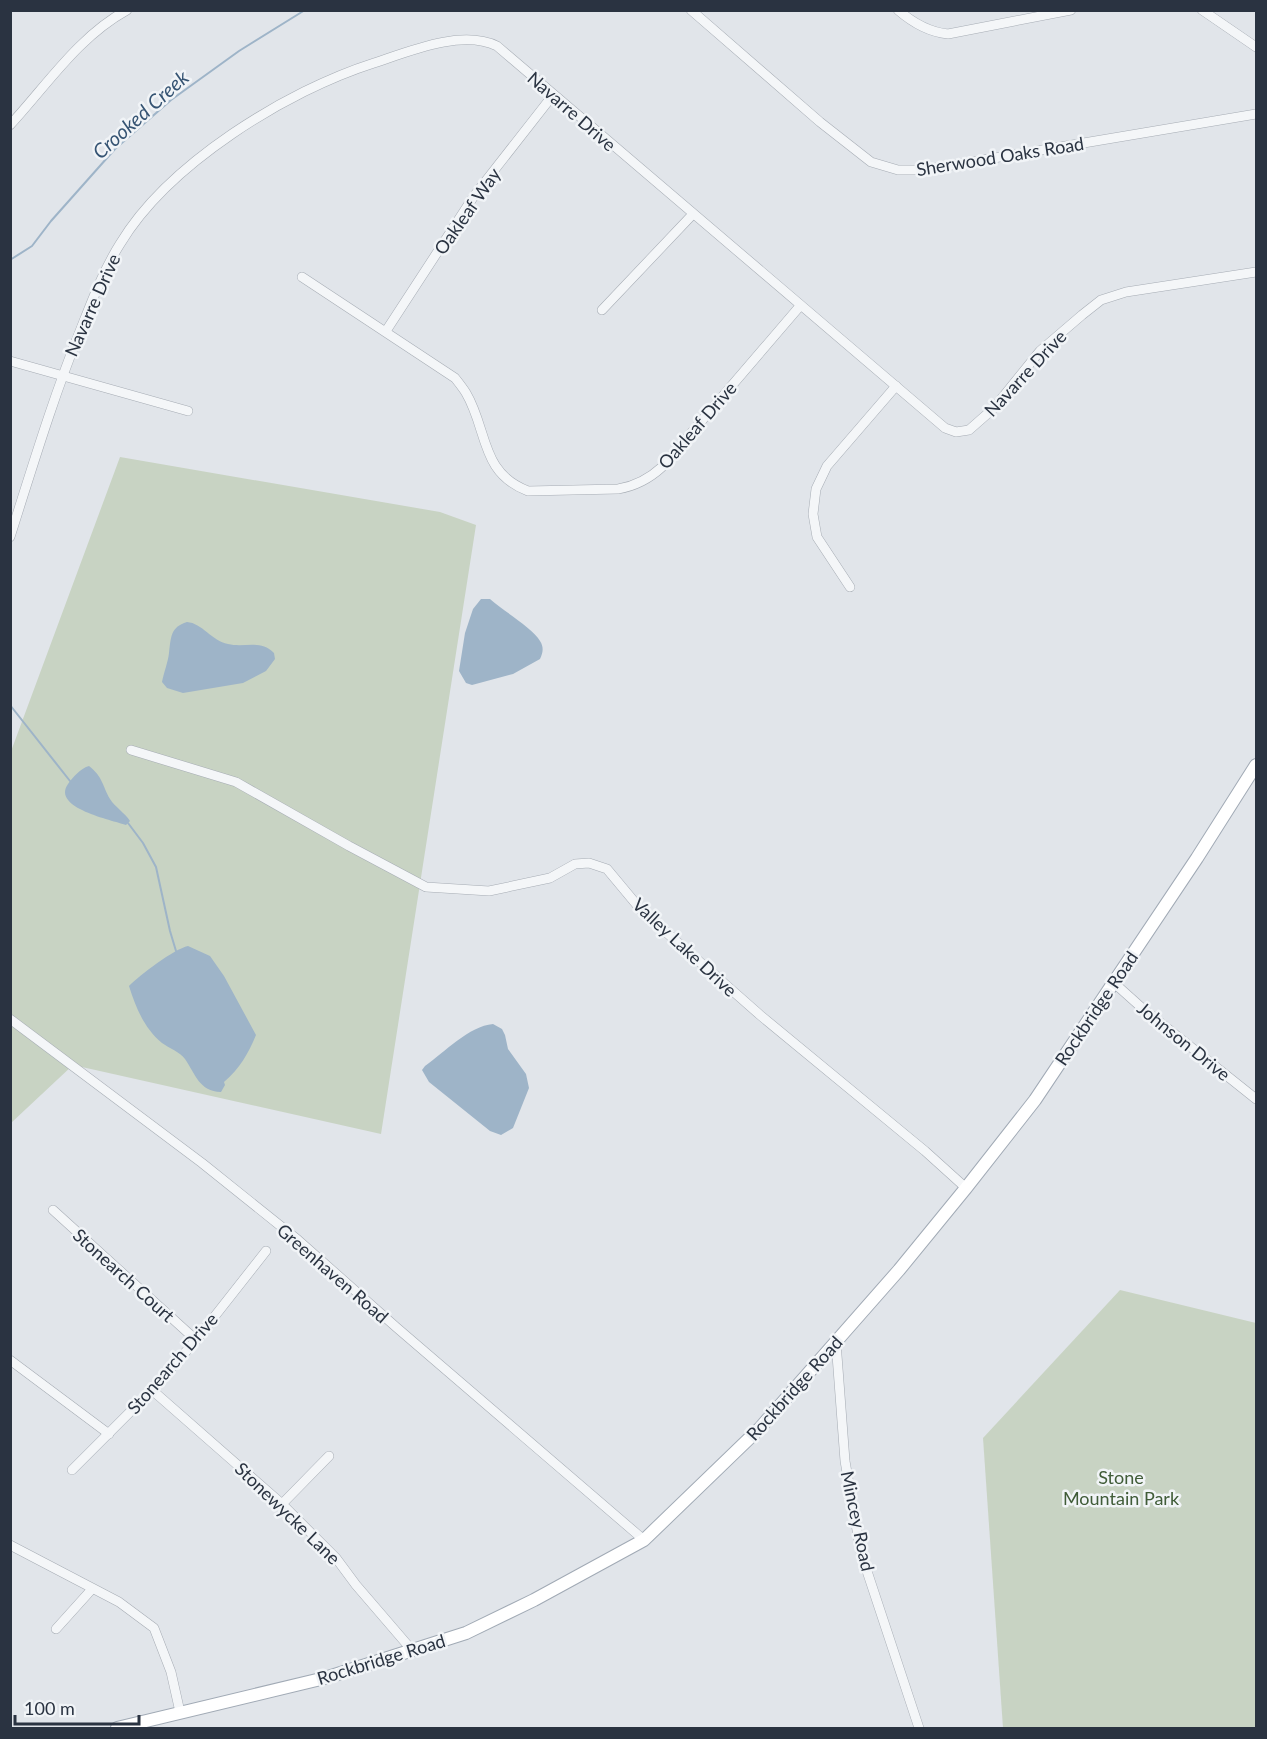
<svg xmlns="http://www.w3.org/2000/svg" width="1267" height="1739" viewBox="0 0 1267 1739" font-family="Lato,sans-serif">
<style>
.green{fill:#c8d3c3}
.water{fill:#9eb4c8}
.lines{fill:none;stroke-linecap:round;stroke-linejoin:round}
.stream{stroke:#9eb4c8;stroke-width:2}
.minor-casing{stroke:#a6acb4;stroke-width:10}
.major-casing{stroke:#a1aab5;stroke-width:14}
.minor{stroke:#f4f6f8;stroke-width:9}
.major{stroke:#fff;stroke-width:12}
.labels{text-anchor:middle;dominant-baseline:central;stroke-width:5;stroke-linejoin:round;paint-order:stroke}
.street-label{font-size:18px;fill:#2a3341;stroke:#f1f4f7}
.park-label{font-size:18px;fill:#405c38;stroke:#f1f4f7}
.water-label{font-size:20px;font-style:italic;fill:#365473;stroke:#f1f4f7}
</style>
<rect width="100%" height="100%" fill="#e1e5ea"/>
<g class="green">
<polygon points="120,457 440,512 476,525 381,1134 73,1065 11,1123 10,754"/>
<polygon points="1120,1290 1256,1323 1256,1728 1003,1728 983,1438"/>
</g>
<g class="water">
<path d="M481,599H490C503,611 533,628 540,641C544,647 543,653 540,659L513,674L472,685L466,683L459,671L465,633L473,609Z"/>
<path d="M187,622C202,623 212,641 228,644C245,648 260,639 274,653L275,659L266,671L243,683L183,693L167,688L162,682C164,672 168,662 169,653C171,638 170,627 187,622Z"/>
<path d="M89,766C103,777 102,785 110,799C115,807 125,813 130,821L126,825C112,820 51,808 68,784C73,777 81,768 89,766Z"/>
<path d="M188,946L210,956L224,976L256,1035C248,1054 240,1068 224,1082L225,1085L221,1092C199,1091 196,1075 185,1059C180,1052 169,1048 162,1043C144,1028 136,1008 129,986C140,975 174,949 188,946Z"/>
<path d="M493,1024L502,1029L505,1035L508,1049L526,1074L529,1088L513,1128L501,1135L490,1131L429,1082L422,1070L425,1066C445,1052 469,1026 493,1024Z"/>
</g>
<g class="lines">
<g class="stream">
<polyline points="10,260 32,246 51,221 115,149 171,100 239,51 305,10"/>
<polyline points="10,705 70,781"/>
<polyline points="128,823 143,843 156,867 170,931 176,951"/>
</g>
<defs>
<g id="minor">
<polyline points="691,10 820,122 871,162 898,170 923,170 1256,114"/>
<path d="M898,10C913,23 928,32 948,34L1071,10"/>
<polyline points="1202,10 1256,47"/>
<path d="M10,125C47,85 78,37 127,10"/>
<path d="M302,277L455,378C459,383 463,388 466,393C488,430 480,473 528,491L618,489C636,486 649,479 662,467L800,306"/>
<polyline points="602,310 693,214"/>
<polyline points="386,331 474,196 553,95"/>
<polyline points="10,361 188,411"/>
<path d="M10,537C32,468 53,398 80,331C92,301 103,271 120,244C168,164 286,91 374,63C410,51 462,29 497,46L945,428L956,432L969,430L994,408L1040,351L1082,315L1101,300L1126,292L1256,272"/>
<polyline points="850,587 817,537 813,514 816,489 827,466 896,386"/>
<polyline points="131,750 236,782 349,846 426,887 489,891 550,878 575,864 589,863 607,869 642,911 760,1015 925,1151 966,1188"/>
<polyline points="1113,982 1142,1008 1256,1099"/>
<polyline points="10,1019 202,1163 298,1240 396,1327 644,1540"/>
<polyline points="53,1210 196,1340"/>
<polyline points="836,1342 845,1461 861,1553 919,1728"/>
<polyline points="10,1360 109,1434"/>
<polyline points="152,1390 282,1504 336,1558 356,1585 411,1649"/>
<polyline points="72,1470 152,1390 196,1340 266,1251"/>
<polyline points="282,1504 329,1456"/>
<polyline points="10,1545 119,1602 154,1628 171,1672 180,1712"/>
<polyline points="56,1629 92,1589"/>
</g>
<polyline id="major" points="117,1728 325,1678 466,1633 534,1600 644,1540 760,1428 899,1270 966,1188 1035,1100 1197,858 1256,765"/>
</defs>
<use href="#minor" class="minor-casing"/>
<use href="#major" class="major-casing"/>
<use href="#minor" class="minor"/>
<use href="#major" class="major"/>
</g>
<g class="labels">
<g class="street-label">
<text transform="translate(572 111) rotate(41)">Navarre Drive</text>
<text transform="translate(1000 156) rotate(-9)">Sherwood Oaks Road</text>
<text transform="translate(467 211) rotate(-55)">Oakleaf Way</text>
<text transform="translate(92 305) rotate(-66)">Navarre Drive</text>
<text transform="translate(1025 373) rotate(-47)">Navarre Drive</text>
<text transform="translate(697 425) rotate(-49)">Oakleaf Drive</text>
<text transform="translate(685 947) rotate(43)">Valley Lake Drive</text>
<text transform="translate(1096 1008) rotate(-56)">Rockbridge Road</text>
<text transform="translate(1184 1041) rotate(39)">Johnson Drive</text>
<text transform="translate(333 1273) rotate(41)">Greenhaven Road</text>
<text transform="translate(124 1275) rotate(42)">Stonearch Court</text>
<text transform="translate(172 1363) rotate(-49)">Stonearch Drive</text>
<text transform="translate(794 1388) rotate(-48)">Rockbridge Road</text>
<text transform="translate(288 1513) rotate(44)">Stonewycke Lane</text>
<text transform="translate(858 1521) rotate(78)">Mincey Road</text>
<text transform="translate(381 1659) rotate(-17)">Rockbridge Road</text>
</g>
<g class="park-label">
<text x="1121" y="1477">Stone<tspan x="1121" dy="21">Mountain Park</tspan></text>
</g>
<g class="water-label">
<text transform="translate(140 114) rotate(-42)">Crooked Creek</text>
</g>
</g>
<rect width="1267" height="1739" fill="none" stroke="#2a3341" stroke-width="24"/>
<path d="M15 1715v9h124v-9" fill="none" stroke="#2a3341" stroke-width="3"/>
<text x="24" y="1715" font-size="18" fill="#2a3341" stroke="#f1f4f7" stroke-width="4.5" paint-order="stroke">100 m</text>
</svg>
